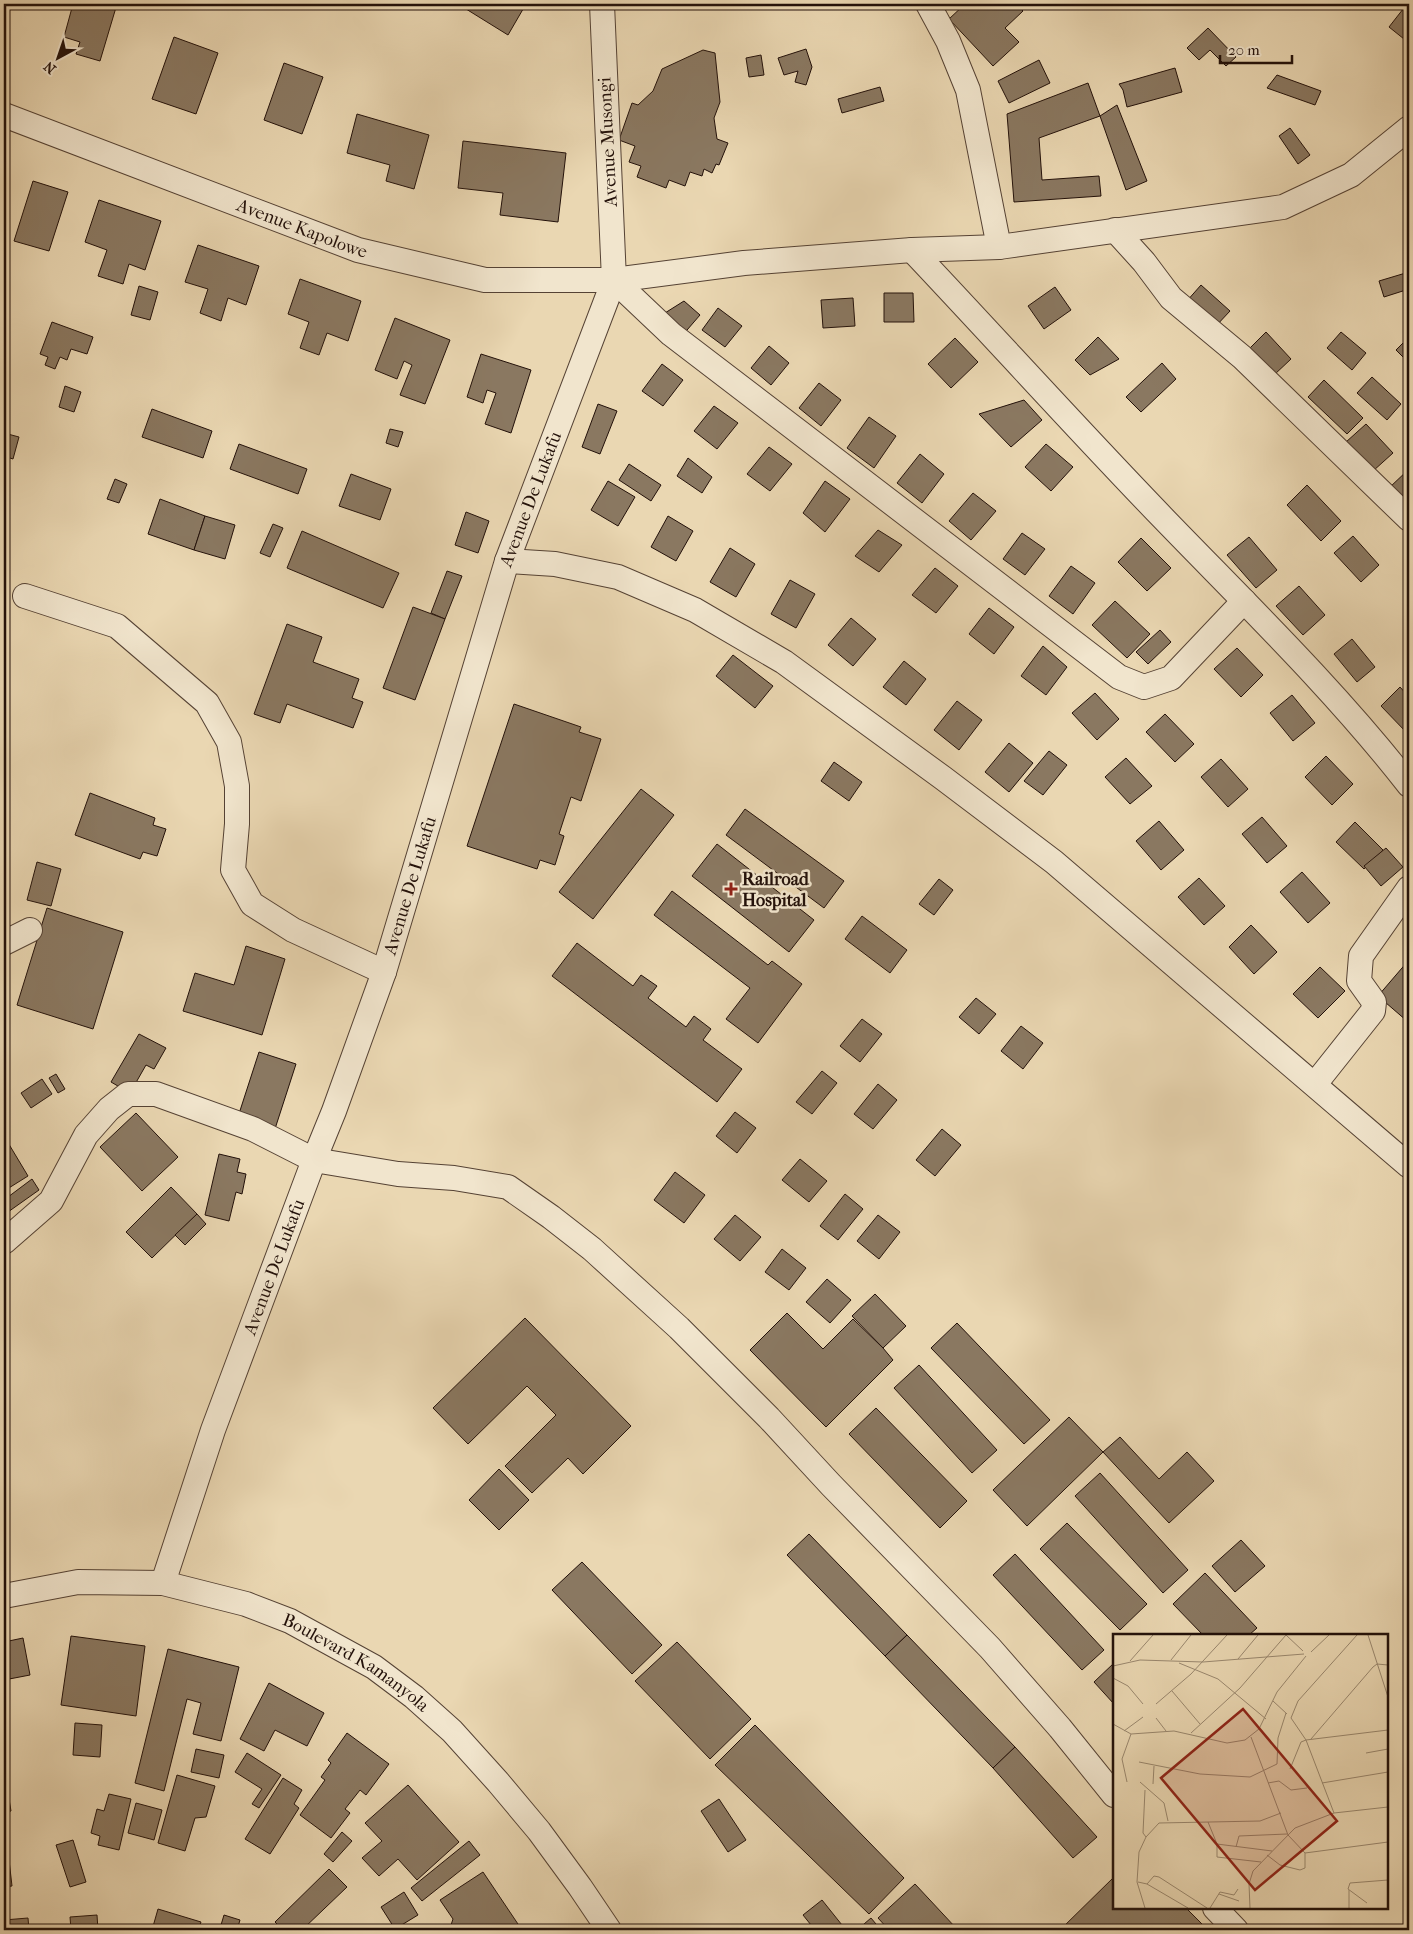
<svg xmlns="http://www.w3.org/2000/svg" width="1413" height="1934" viewBox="0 0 1413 1934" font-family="'IM FELL French Canon',serif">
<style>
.building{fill:#8a7861;stroke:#23110a}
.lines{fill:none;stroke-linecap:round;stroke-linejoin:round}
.street-casing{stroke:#554234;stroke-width:26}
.street{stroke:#f1e5cd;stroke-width:24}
.poi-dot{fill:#8f2418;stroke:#f1e5cd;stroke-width:2}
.labels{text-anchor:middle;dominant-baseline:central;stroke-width:5;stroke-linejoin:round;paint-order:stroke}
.street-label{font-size:18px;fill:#23110a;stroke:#f1e5cd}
.poi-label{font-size:18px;font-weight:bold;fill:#23110a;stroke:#f1e5cd;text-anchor:start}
.inset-road{fill:none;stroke:#9a886f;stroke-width:1}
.view{fill:#8f2418;fill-opacity:0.15;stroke:#8f2418;stroke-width:2.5}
.inset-edge{fill:none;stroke:#23110a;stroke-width:2.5}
</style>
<rect width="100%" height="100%" fill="#ead7b2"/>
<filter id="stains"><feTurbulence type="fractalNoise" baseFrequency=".004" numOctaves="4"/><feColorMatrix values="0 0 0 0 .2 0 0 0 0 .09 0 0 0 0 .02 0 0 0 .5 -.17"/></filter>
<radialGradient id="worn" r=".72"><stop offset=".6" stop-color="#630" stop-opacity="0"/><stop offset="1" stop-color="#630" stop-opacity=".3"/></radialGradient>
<g class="building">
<polygon points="73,4 117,4 100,61 76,54 80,42 64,37"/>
<polygon points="458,4 526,4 508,35"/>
<polygon points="965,4 1016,4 1023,11 1005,28 1019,42 993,66 949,19"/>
<polygon points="1407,4 1409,4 1409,43 1389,27"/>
<polygon points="1208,28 1236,57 1226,66 1210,50 1199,60 1187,48"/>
<polygon points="174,37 218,53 196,114 152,99"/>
<polygon points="806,49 812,67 806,85 795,82 798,71 784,75 778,58"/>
<polygon points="703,50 715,53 720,102 714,118 717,139 728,143 719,165 716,164 712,173 704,169 702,176 690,172 685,186 669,180 666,188 637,177 641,166 629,162 635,146 619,140 632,103 638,105 653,91 662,69"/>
<polygon points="761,55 764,75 749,77 746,58"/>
<polygon points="1039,60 1050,83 1009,103 998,81"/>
<polygon points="284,63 323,77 302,134 264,120"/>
<polygon points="1175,68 1182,92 1127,107 1123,90 1119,84"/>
<polygon points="1277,75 1321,91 1315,105 1267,88"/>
<polygon points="1088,83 1100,116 1039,138 1042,180 1099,176 1101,196 1014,202 1007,114"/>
<polygon points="880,87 884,101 842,113 838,99"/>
<polygon points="1117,105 1147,181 1126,190 1100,116"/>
<polygon points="357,114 429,135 414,189 386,181 390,165 347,153"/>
<polygon points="1290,128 1310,155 1298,164 1279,136"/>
<polygon points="463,141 566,153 558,222 500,215 503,193 458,188"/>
<polygon points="33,181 68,192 49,251 14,241"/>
<polygon points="99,200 161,221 145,270 129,264 123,284 98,276 107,250 85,242"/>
<polygon points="198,245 259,266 246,305 228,298 221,321 200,313 208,289 185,282"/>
<polygon points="1409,272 1409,289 1384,297 1379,281"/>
<polygon points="300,279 361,301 348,341 327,333 319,355 300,348 309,322 288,314"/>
<polygon points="1201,285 1230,311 1215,327 1186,302"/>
<polygon points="139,286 158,292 150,320 131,315"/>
<polygon points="1055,287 1071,310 1044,329 1028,306"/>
<polygon points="884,293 913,293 914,322 884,322"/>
<polygon points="853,298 855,326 823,328 821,300"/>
<polygon points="684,301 700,315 681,337 657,318"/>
<polygon points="718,308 742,326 725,347 702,330"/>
<polygon points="395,318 450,340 425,404 400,395 412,365 404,361 397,379 375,370"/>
<polygon points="52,322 93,337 87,354 71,349 67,360 60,357 55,369 45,365 48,357 40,354"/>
<polygon points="1266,332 1291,359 1274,375 1249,349"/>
<polygon points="1341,332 1366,353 1352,370 1327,348"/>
<polygon points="1098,337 1119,359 1090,375 1075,360"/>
<polygon points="1409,337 1409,363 1396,350"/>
<polygon points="955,338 978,362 951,388 928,364"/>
<polygon points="769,346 789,363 771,385 751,368"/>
<polygon points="481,354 531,370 511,433 485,424 496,393 487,390 483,403 467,397"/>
<polygon points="1162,363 1176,379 1141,412 1126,397"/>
<polygon points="662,364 683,380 663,406 642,391"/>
<polygon points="1372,377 1401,404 1387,420 1357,393"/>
<polygon points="1324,380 1363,418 1347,434 1308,397"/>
<polygon points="819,383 841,400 821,426 799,408"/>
<polygon points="65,386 81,392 74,412 59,407"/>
<polygon points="1024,400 1042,420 1011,447 979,414"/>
<polygon points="598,404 617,411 600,454 582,447"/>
<polygon points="714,406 738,423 717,449 694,431"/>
<polygon points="152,409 212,431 203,458 142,437"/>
<polygon points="869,417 896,436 874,468 847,448"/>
<polygon points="1366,424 1393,453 1373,471 1346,442"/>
<polygon points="390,429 403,432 398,447 386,443"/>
<polygon points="4,433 19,437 13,459 4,456"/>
<polygon points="239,444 307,469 298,494 230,469"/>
<polygon points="1046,444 1073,467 1051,491 1025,467"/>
<polygon points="769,447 792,464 770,491 747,474"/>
<polygon points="920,454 944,474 922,503 897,483"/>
<polygon points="688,458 712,477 702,493 677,476"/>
<polygon points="629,464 661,485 651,501 619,480"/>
<polygon points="1409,469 1409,508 1389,488"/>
<polygon points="351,474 391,489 380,520 339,506"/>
<polygon points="115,479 127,484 119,503 107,499"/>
<polygon points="608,481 635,497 618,526 591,510"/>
<polygon points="825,481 850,499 825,532 803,513"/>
<polygon points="1307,485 1341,521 1321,541 1287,505"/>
<polygon points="973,493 996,511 971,540 949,521"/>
<polygon points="160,499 205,516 194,550 148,534"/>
<polygon points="466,512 489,521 478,553 455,545"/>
<polygon points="205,516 235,525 225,559 194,550"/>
<polygon points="668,516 693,531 676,561 651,547"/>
<polygon points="273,524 283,528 270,557 260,553"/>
<polygon points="878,530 902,545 879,572 855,556"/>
<polygon points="302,531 399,573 383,608 287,568"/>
<polygon points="1022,533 1045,549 1025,575 1003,559"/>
<polygon points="1353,536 1379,565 1361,582 1334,553"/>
<polygon points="1249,537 1277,570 1256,588 1227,555"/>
<polygon points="1141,538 1171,568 1147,591 1118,562"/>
<polygon points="730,548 755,564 736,597 710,582"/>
<polygon points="1071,566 1095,583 1073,614 1049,596"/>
<polygon points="935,568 958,586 936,613 912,595"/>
<polygon points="447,571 462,576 445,619 431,613"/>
<polygon points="790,580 815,594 796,628 771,614"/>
<polygon points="1299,586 1325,615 1303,635 1276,606"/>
<polygon points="1115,601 1150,634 1127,658 1092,625"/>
<polygon points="413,607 445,619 415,700 383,688"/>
<polygon points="989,608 1014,627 994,654 969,634"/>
<polygon points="851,618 876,639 853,666 828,645"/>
<polygon points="287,624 322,637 313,662 359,679 352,698 363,702 353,728 287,704 280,723 254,714"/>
<polygon points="1160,630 1171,642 1148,664 1136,652"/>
<polygon points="1352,639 1375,667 1357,682 1334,654"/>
<polygon points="1043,646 1067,667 1046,695 1021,676"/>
<polygon points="1237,648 1263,675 1241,697 1214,669"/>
<polygon points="733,655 773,686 755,708 716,676"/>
<polygon points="904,661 926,679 906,705 883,687"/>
<polygon points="1400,687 1409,697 1409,730 1407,733 1381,706"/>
<polygon points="1095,693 1119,719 1097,740 1072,713"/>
<polygon points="1292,695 1315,723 1293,741 1270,713"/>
<polygon points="957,701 982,720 959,750 934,730"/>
<polygon points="514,704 581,727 579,732 601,739 581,801 571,797 559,834 564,836 555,865 540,860 537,869 467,846"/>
<polygon points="1165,714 1194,744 1175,762 1146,732"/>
<polygon points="1009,743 1033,763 1009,792 985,772"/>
<polygon points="1049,751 1067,765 1043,795 1024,781"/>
<polygon points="1326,756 1353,784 1332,805 1305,777"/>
<polygon points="1126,758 1152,786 1130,804 1105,777"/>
<polygon points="1221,759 1248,789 1228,807 1201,777"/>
<polygon points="834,762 862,782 849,801 821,781"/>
<polygon points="641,789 674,815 593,919 559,892"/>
<polygon points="90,793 155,818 153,825 166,829 157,856 143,852 140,859 75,835"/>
<polygon points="745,809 844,881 824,908 726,835"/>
<polygon points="1262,817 1287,846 1267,863 1242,834"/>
<polygon points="1159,821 1184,850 1161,870 1136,841"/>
<polygon points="1355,822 1383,850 1364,869 1336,842"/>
<polygon points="717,844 814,920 789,952 692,876"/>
<polygon points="1386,848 1403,867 1381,886 1364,866"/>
<polygon points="37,862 61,869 51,906 27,900"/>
<polygon points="1302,872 1330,903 1308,923 1280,892"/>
<polygon points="1199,878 1225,906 1204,925 1178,897"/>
<polygon points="939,879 953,890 934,915 919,904"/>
<polygon points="672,891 768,965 772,961 802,984 758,1043 726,1019 750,988 654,915"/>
<polygon points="47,908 123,932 93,1029 17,1005"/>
<polygon points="862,916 907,950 890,973 845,939"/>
<polygon points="1251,925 1277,952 1254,974 1229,947"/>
<polygon points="577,943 633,986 641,975 657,986 648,998 686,1027 694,1016 711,1029 703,1040 742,1069 717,1102 552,976"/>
<polygon points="246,946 285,959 262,1035 183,1011 195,973 234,985"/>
<polygon points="1408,961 1409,1019 1407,1021 1378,996"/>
<polygon points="1320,967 1345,991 1318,1018 1293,994"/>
<polygon points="976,998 996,1014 979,1034 959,1017"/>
<polygon points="862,1019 882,1034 860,1062 840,1046"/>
<polygon points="1021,1026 1043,1043 1023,1069 1001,1051"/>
<polygon points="139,1034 166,1048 154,1069 146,1065 130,1093 111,1082"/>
<polygon points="259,1052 296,1064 273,1135 236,1123"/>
<polygon points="822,1071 837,1083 812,1114 796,1102"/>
<polygon points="56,1074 65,1089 58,1093 49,1078"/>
<polygon points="42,1079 52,1094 31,1108 21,1093"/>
<polygon points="878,1084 897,1100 873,1129 854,1114"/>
<polygon points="735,1112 756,1128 737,1153 716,1136"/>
<polygon points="136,1113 178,1157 142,1191 100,1147"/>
<polygon points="942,1129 961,1145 935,1176 916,1160"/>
<polygon points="4,1136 28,1176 4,1191"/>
<polygon points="219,1154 240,1159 237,1172 246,1174 242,1194 236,1192 229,1221 205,1215"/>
<polygon points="800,1159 827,1181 809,1202 782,1180"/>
<polygon points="675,1172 705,1195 684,1223 654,1200"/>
<polygon points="32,1179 39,1190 8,1212 4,1207 4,1200"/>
<polygon points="171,1187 197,1214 152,1258 126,1232"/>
<polygon points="845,1194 863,1209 838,1240 820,1226"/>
<polygon points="197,1214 206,1224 185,1245 175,1235"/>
<polygon points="735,1215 761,1237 740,1261 714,1239"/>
<polygon points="878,1215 900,1232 879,1259 857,1241"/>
<polygon points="782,1249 806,1268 789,1290 765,1272"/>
<polygon points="827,1279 851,1300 830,1323 806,1302"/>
<polygon points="875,1294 906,1326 883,1348 852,1316"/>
<polygon points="787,1313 823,1349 853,1319 883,1348 893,1360 826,1427 750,1350"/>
<polygon points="525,1318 631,1426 583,1474 568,1458 532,1493 505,1466 556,1415 527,1386 468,1444 433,1408"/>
<polygon points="957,1323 1050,1420 1024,1444 931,1348"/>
<polygon points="919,1365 997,1450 972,1473 894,1388"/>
<polygon points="876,1408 967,1501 940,1528 849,1434"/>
<polygon points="1069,1417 1103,1452 1027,1526 993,1490"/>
<polygon points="1120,1437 1159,1479 1187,1452 1214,1481 1169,1523 1103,1452"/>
<polygon points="499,1469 529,1500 499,1530 469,1500"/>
<polygon points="1100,1473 1188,1570 1163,1593 1075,1496"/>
<polygon points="1067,1523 1147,1604 1120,1630 1040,1549"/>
<polygon points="809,1534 907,1635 885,1656 787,1555"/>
<polygon points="1241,1540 1265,1566 1235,1592 1212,1566"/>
<polygon points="1015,1554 1104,1650 1082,1670 993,1575"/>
<polygon points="582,1562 662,1645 632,1674 552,1590"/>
<polygon points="1205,1573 1257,1628 1249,1635 1203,1635 1173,1604"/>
<polygon points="907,1635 1015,1747 993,1768 885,1656"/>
<polygon points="71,1636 145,1646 136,1716 61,1705"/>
<polygon points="23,1638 30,1675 4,1680 4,1642"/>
<polygon points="677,1642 751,1719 710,1759 635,1681"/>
<polygon points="168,1649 239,1667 221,1741 193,1734 201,1703 187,1699 164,1791 135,1783"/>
<polygon points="1114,1663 1114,1704 1094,1682"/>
<polygon points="269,1683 324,1713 307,1746 275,1730 264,1751 240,1739"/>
<polygon points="75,1723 102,1725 100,1757 73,1755"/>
<polygon points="755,1725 904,1878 869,1914 715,1765"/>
<polygon points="347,1733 389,1764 366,1795 360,1790 345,1809 350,1813 331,1838 300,1815 325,1780 321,1777 331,1763 328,1760"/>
<polygon points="1015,1747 1097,1837 1073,1858 993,1768"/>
<polygon points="196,1749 224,1755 219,1778 191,1772"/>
<polygon points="247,1753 281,1775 259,1808 252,1804 262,1789 235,1772"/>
<polygon points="177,1775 215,1786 206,1817 195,1818 185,1851 158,1843"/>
<polygon points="283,1778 302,1790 294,1804 299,1808 270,1854 245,1839"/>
<polygon points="4,1781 6,1781 11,1811 4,1813"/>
<polygon points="408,1785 459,1842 417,1880 398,1859 379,1876 362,1858 382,1841 365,1823"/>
<polygon points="109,1794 131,1799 119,1850 98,1845 100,1836 91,1833 97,1809 104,1811"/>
<polygon points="719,1799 746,1840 728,1852 701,1811"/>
<polygon points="136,1803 162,1810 154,1840 128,1833"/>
<polygon points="342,1832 352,1841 333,1862 324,1854"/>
<polygon points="73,1840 86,1882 70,1887 56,1845"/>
<polygon points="469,1841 480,1855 422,1901 411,1888"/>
<polygon points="9,1860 12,1886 4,1887 4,1861"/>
<polygon points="329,1869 347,1887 302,1930 283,1930 275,1922"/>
<polygon points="483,1872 522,1930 452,1930 450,1928 453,1919 440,1900"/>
<polygon points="1114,1877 1114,1908 1186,1908 1208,1930 1143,1930 1141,1928 1139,1930 1060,1930"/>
<polygon points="915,1884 956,1928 953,1930 889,1930 878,1918"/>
<polygon points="404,1892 418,1915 395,1929 381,1907"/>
<polygon points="822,1900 842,1925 835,1930 815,1930 803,1915"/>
<polygon points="158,1909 201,1922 198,1930 152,1930"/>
<polygon points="97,1915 98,1930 71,1930 70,1917"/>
<polygon points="224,1915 240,1920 237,1930 221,1925"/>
<polygon points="28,1918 29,1930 4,1930 4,1920"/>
<polygon points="871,1918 881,1930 857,1930"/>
</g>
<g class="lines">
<defs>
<g id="street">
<polyline points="928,4 948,41 968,90 999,247"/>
<path id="s1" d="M4,115L358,250L485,280H614L744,263L912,250L999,247L1283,207L1351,175L1409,128"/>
<polyline points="1115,230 1144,262 1171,298 1242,357 1409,519"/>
<path d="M912,250C996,339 1078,430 1163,518C1247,605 1335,690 1409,785"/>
<polyline points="614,280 671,334 1119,677 1144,687 1171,678 1244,601"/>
<polyline points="507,561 555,564 618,577 695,610 784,662 943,778 1054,862 1409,1166"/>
<polyline points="25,596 117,626 207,703 229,742 237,786 237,824 233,870 252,904 293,930 384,972"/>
<polyline points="4,943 30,930"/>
<polyline points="1315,1084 1373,1011 1374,1002 1359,981 1361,956 1409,888"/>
<polyline points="4,1242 51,1201 86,1135 109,1109 128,1094 156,1094 253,1129 314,1160 398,1174 454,1178 508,1187 551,1217 592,1249 679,1328 769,1418 831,1485 990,1648 1060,1728 1114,1795"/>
<path id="s2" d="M163,1583L213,1430L314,1160L334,1111L384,972L507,561L614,280L602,4"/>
<path id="s3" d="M4,1596L78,1582L163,1583L246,1604L290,1621L374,1667L414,1697L452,1731L498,1782L539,1831L580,1887L609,1930"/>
<polyline points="1215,1908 1236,1930"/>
</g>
</defs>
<use href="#street" class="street-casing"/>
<use href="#street" class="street"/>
</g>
<path class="poi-dot" d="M728.5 881.5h5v5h5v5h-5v5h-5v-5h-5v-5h5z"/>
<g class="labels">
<g class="street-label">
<text transform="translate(608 142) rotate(-93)">Avenue Musongi</text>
<text stroke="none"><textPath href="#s1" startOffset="319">Avenue Kapolowe</textPath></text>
<text stroke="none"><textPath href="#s2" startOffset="1145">Avenue De Lukafu</textPath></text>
<text stroke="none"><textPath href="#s2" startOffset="740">Avenue De Lukafu</textPath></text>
<text stroke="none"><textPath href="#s2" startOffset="335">Avenue De Lukafu</textPath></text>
<text stroke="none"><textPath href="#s3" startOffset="371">Boulevard Kamanyola</textPath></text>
</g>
<g class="poi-label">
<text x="742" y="879">Railroad<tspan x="742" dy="21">Hospital</tspan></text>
</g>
</g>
<g transform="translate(1113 1634)">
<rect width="275" height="275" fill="#ead7b2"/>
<path class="inset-road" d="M173,1L190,17M255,1L275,63M198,18L216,1M125,25L145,1M58,26L78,1M17,27L40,1M66,29L105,45L153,85M0,32L27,26L90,28L191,20M0,44L15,52L30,70M59,57L87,90M160,67L174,80M43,70L78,40L114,1M43,84L53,97M0,90L18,100L61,97L114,109L132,106L146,95L164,58L193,22M11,97L30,83M78,99L127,54L173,1M138,103L175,201L192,219L275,208M198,105L260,33L264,30L275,31M253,119L275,115M26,128L87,140L137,143L164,130L165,104L173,79M177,135L188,108L193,106L275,96M14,148L9,125L18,100M27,148L51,169L55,187M155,149L166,147L178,156L194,154M209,149L275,138M40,150L41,132M32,156L30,199L33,203M221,179L193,106L178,84L185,67L244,1M95,188L104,210L159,217M104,210V223L148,228M123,213L126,202L174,200M154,221L167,231L187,236L192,234V219M25,248L34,250L41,242L46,243L94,274M34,250L75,274M106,260L126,267M254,269L235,255L237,249L275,246M32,274L24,248L26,218L33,203L46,189L147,187L168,179M97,274L107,258L121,261L125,255M137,274L136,250L140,237L182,194L221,179L275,173M236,274V256"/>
<path class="view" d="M130,75L224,187L142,256L48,144Z"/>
<rect width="275" height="275" class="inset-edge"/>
</g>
<rect width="1413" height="1934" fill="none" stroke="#ead7b2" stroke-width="20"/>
<rect x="5" y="5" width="1403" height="1924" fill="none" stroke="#23110a" stroke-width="2.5"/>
<rect x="10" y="10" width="1393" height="1914" fill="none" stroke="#23110a"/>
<g transform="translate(58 58) rotate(220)" stroke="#f1e5cd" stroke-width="4" paint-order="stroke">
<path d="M0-4L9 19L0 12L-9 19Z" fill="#23110a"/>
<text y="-8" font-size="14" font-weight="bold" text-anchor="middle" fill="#23110a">N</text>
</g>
<path d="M1220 55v8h72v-8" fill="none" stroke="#23110a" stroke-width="2.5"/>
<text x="1228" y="55" font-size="15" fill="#23110a" stroke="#f1e5cd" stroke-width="4" paint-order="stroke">20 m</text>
<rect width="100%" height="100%" filter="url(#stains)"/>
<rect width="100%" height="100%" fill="url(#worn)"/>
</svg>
